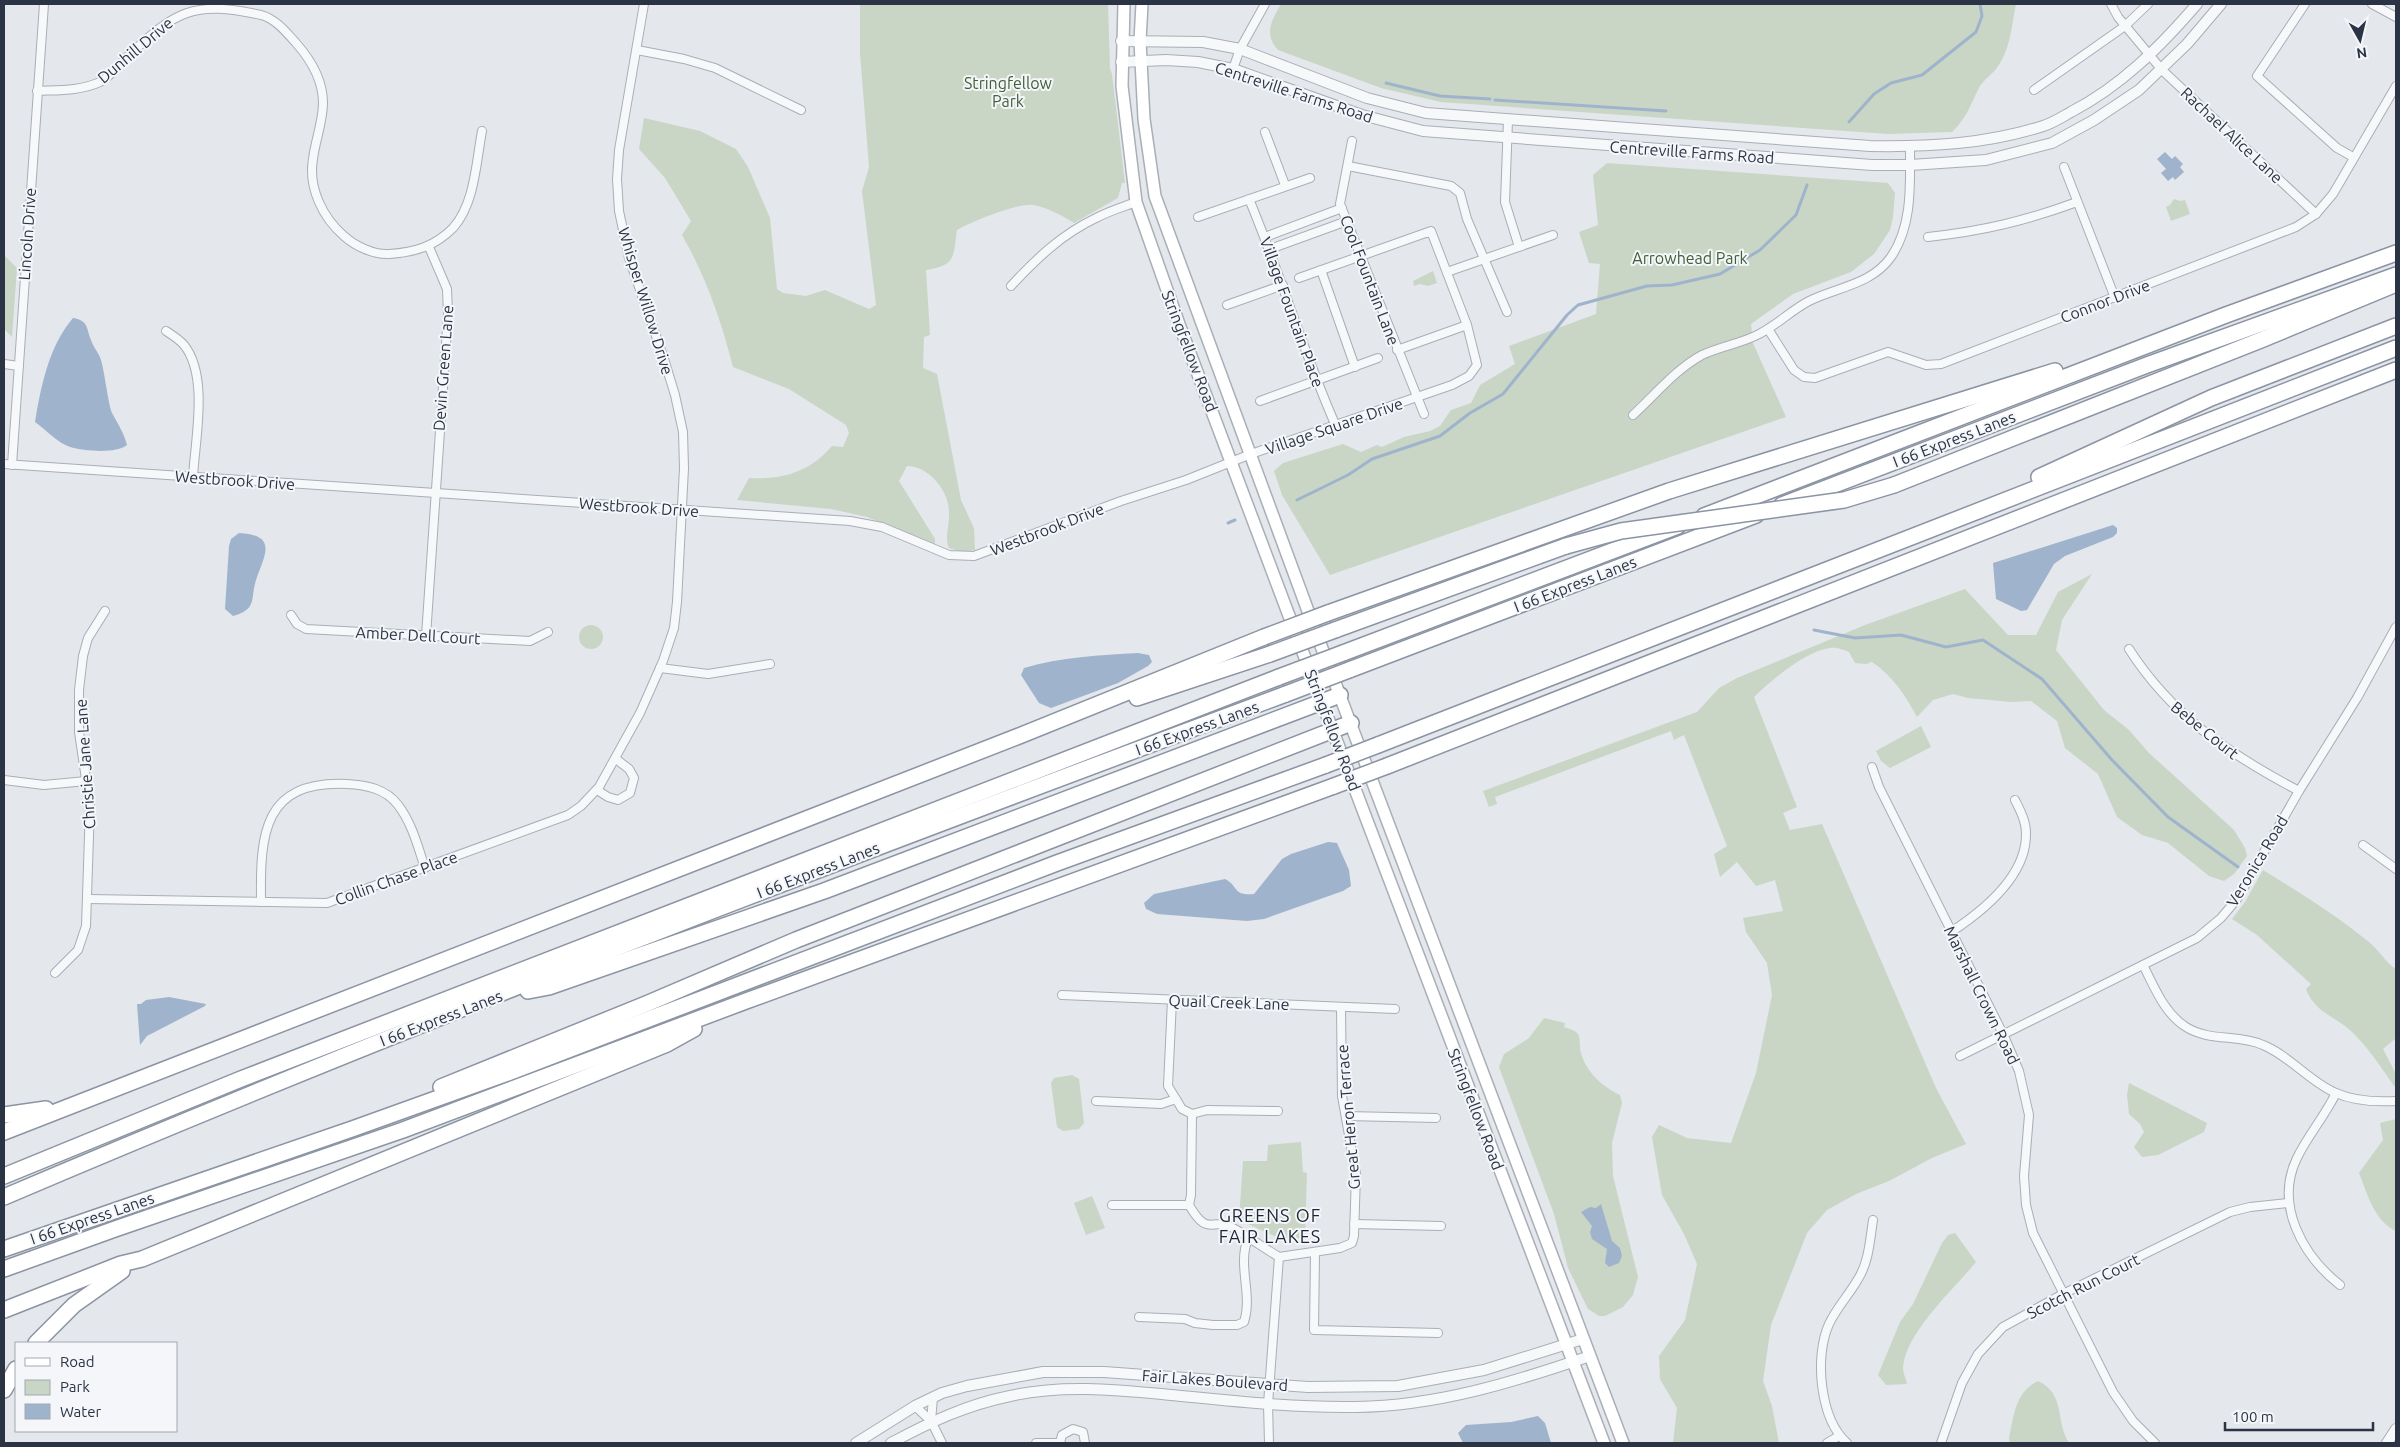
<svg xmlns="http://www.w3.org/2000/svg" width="2400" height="1447" viewBox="0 0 2400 1447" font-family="Ubuntu,sans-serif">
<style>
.green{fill:#c9d6c5}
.water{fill:#9fb4cc}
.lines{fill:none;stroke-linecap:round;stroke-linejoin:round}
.stream{stroke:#9fb4cc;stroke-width:3}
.minor-casing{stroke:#a9aeb7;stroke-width:10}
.tertiary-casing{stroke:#a9aeb7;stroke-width:12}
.secondary-casing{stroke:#a9aeb7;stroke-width:14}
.motorway-casing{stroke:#8b94a3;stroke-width:18}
.minor{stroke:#f7f8fa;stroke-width:8}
.tertiary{stroke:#f7f8fa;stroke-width:10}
.secondary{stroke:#fff;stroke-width:11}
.motorway{stroke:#fff;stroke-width:15}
.motorway-bridge-casing{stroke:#8b94a3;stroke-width:18;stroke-linecap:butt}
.motorway-bridge{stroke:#fff;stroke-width:15}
.labels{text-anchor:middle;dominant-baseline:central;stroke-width:4;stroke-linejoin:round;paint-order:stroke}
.street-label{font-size:16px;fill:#2b3445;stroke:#f4f6f9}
.park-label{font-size:16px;fill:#3f6138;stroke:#f4f6f9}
.neighbourhood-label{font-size:18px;letter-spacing:1px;fill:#1d2536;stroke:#f4f6f9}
</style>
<rect width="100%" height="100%" fill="#e4e7ec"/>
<g class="green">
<path d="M860,4H1108L1110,69L1112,74L1125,183H1122L1118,198L1074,223C1061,215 1048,208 1034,205C1019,202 970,222 957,230C953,258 956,265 926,270L930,335L924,337L923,368L937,374L961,500L974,528L975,550L962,552L949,548C944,537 950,524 949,512C949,490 928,466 907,466L899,481L935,539V544L867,517L831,509L737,500L749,478C782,480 810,472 832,446L843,447L849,433L846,425L789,389L733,367C721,320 706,277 682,235L691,221L665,178L639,149L644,118L700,131L736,149L748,167L770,218L777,289L783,293L806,296L825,290L869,309L876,305L862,191L869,167L860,53Z"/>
<path d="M1281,4H2016C2011,28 2011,49 1996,69C1991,75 1984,80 1980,86C1971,103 1967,118 1952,132L1888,134L1441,102L1381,88L1278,50C1263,34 1272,20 1281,4Z"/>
<polygon points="1607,163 1888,183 1895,193 1893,217 1890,230 1874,254 1851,272 1793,294 1751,324 1753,343 1786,417 1330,575 1282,495 1274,471 1283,463 1343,444 1361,452 1377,445 1382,447 1404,437 1430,431 1440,426 1451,410 1471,403 1480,385 1515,364 1509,346 1596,314 1600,264 1589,263 1579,232 1598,225 1593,175"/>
<polygon points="2174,199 2180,201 2185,200 2190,214 2171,221 2166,207 2170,205"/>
<polygon points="4,255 17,268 12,337 4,329"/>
<polygon points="1433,271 1437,283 1428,286 1420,284 1414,286 1413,281"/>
<path d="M2092,574L2062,620L2056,650L2104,710L2129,730L2149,753L2234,830L2245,848L2247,856L2234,874L2224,881L2209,876L2168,843L2142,835L2117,817L2098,774L2065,748L2057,721L2031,701L2012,702L1968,698L1953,694L1933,700L1917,717C1905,695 1893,676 1872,662L1866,664L1855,663L1849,652C1844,650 1836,647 1830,648C1805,651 1772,680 1754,697L1797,807L1783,813L1790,830L1822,824L1936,1088L1966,1144L1932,1158L1889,1181L1856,1194L1827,1210L1807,1233L1771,1325L1763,1381L1772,1406L1779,1443H1673L1677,1408L1660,1379L1659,1356L1685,1320L1697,1264L1684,1234L1662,1195L1652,1137L1659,1125L1687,1138L1731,1143L1756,1073L1772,995L1767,963L1746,932L1743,918L1783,911L1775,880L1756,886L1737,862L1720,877L1714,854L1727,846L1684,735L1674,740L1671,731L1495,797L1497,804L1489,807L1483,791L1697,712L1719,688L1737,678L1865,625L1965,589L2008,635H2036L2058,592Z"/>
<circle cx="591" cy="637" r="12"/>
<polygon points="1921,726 1931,747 1890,768 1881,761 1876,751"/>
<path d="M2263,870C2299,892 2336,915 2369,942C2379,950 2386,963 2396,969V1038L2383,1049L2396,1074V1085L2394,1086C2381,1067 2368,1047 2351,1031C2335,1016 2314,1012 2306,989L2311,984L2257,935L2232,919L2245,902Z"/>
<path d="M1544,1018L1565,1023L1564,1027C1569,1029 1575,1030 1578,1034C1581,1039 1579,1047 1581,1053C1586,1072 1603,1087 1620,1095L1622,1103L1612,1143L1613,1176L1638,1277L1633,1295L1623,1307L1605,1316H1599L1588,1309L1568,1268L1554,1214L1499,1067L1504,1054L1529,1038Z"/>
<polygon points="1072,1075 1079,1079 1084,1123 1079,1129 1063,1131 1057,1127 1051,1083 1054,1078"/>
<polygon points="2129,1083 2207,1123 2204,1132 2158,1155 2142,1157 2134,1147 2144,1132 2140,1124 2129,1114 2127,1095"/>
<path d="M2396,1119V1231C2374,1221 2368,1195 2359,1173L2383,1140L2380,1123Z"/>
<polygon points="1301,1142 1303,1172 1307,1173 1305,1238 1281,1239 1239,1220 1243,1161 1267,1161 1268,1145"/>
<polygon points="1092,1196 1105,1228 1086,1235 1074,1203"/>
<path d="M1955,1233L1976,1262C1954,1289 1905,1333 1903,1368C1903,1373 1906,1379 1907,1384L1886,1385L1878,1375L1900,1322L1913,1304L1942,1243L1948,1235Z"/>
<path d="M2038,1381C2066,1394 2055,1421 2069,1443H2010L2009,1438C2014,1415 2015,1392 2038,1381Z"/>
</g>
<g class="water">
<polygon points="2165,152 2172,159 2175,156 2183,164 2180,167 2184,172 2175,180 2173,177 2168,181 2161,173 2166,169 2157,159"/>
<path d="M73,318C89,321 86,328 91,340C93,347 99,353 101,360C105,374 108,403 112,413C118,424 124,433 127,445C116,454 84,451 70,447C58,443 45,429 35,422C41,386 49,346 73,318Z"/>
<polygon points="2113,525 2117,528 2117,533 2113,537 2065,556 2054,564 2027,610 2021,611 1996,599 1993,563"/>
<path d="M239,533C279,535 264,556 256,580C250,599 258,609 233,616L225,609L229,546L231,539Z"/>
<path d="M1138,653L1149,655L1152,662L1148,666L1118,683L1051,708L1039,703L1021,675L1024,668C1061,657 1100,655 1138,653Z"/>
<path d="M1328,842L1337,843L1349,870L1351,886L1343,891L1264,919L1247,921L1157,914L1146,909L1144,903L1154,894L1225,879C1239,886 1232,896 1254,894L1282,859L1291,854Z"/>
<polygon points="169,997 206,1004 205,1006 147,1036 140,1045 137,1004 141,1004 146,1000"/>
<polygon points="1601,1204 1612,1241 1620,1248 1622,1256 1619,1263 1609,1267 1605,1263 1607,1249 1592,1239 1590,1232 1592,1226 1581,1212 1590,1207 1596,1208"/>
<polygon points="1538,1416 1545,1423 1551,1443 1463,1443 1458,1433 1466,1425 1511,1422"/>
</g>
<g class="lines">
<g class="stream">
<polyline points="1386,83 1440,96 1490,99"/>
<polyline points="1495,100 1666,111"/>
<polyline points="1849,122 1874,94 1891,83 1922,75 1976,32 1982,16 1980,4"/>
<polyline points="1297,500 1348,475 1372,459 1440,436 1470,413 1503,394 1567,315 1578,305 1647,286 1672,285 1720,274 1760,250 1796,215 1807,185"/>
<polyline points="1228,523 1235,520"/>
<polyline points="1814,630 1855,638 1901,635 1946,647 1983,640 2042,679 2112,760 2168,817 2238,867"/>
</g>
<defs>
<g id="minor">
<polyline points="2111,4 2118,17 2162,70 2316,214"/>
<polyline points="2305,4 2257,76 2337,148 2353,157"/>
<polyline points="2372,4 2396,17"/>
<polyline points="637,50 684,59 715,68 801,110"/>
<polyline points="1233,69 1240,49 1265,4"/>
<polyline points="2034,90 2125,26 2148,4"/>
<path d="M37,91C59,90 80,91 100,82C110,77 120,64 128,56C176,11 193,0 261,15C276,19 286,32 296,43C311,60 323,80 323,103C323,122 315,141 313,159C308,188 323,218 344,236C355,246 374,255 389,254C415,252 434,247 453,228C475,203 476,163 482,131"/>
<polyline points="1508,120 1505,202 1519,247"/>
<polyline points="1265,132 1285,185"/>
<polyline points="1352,141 1340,204 1424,414"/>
<polyline points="1348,166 1451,186 1460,193 1467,219 1507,312"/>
<polyline points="2064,167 2115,298"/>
<path d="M1249,199C1280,273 1303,351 1335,424"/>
<polyline points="1198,217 1310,178"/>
<polyline points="1265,237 1342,208"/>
<path d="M1928,237C1983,231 2025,221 2077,202"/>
<polyline points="1270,249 1347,221"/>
<polyline points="1321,270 1355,367"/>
<polyline points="1447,272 1553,235"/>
<path d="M1011,286C1036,259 1062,234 1096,218C1109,211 1123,207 1136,202"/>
<polyline points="1227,305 1283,285"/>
<polyline points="1768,329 1794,370 1804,377 1815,378 1888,352 1926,365 1941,364 2296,227 2316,214 2333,194 2396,86"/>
<path d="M166,331C172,335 179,339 184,345C209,376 195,440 193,477"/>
<polyline points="1397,350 1467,325"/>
<polyline points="4,364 19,366"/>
<polyline points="1260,401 1378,358"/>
<path d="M1633,415C1655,395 1676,369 1702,355C1719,347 1738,344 1755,336C1775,327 1790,311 1809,301C1837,287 1871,285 1891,257C1913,225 1910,183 1910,146"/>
<polyline points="4,464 850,521 882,527 949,555 974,556 1121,501 1186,480 1251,454 1452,385 1469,376 1477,365 1467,325 1431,231 1299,278"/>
<polyline points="12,465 44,4"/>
<polyline points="291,615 297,624 306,629 530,641 548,632"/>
<polyline points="426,636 448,314 447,289 429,247"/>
<path d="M2129,649C2172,716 2229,754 2299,791"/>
<polyline points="660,668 708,674 770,664"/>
<polyline points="1872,767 1879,787 2004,1036 2019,1071 2029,1115 2024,1176 2026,1205 2033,1233 2113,1392 2133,1421 2155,1443"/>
<polyline points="4,780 44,785 86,781"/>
<polyline points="597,790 608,797 618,800 630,793 634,778 629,769 616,759"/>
<polyline points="2363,845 2396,869"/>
<polyline points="88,899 327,903 568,815 581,806 599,787 640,713 663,661 674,628 677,602 684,468 683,432 675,395 664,359 629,258 619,211 617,179 619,150 644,4"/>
<path d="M261,902C260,834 263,780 347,784C367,785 386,789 398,805C412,823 418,847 425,868"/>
<path d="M1951,932C1983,911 2027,876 2026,833C2026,821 2020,810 2015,800"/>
<path d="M2143,965C2155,988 2164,1013 2186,1027C2210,1042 2238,1034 2263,1045C2290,1056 2310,1082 2336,1093C2354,1101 2378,1102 2396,1101"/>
<polyline points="55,973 78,950 86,926 90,806 79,732 79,690 83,656 88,638 105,611"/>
<polyline points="1062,995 1395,1009"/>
<path d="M1172,1000L1168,1086L1182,1109L1192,1114L1191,1195L1189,1205C1209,1239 1211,1216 1233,1228C1249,1237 1264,1248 1279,1257"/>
<polyline points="1960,1056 2197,938 2221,918 2237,899 2299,791 2357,698 2396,627"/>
<path d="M2336,1093C2325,1116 2308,1135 2297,1158C2274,1205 2303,1256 2340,1285"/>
<polyline points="1096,1101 1161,1104 1176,1099"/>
<polyline points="1192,1114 1207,1110 1278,1111"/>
<polyline points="1346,1116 1436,1118"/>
<polyline points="1112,1205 1189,1205"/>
<polyline points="1354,1224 1441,1226"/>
<polyline points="1315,1253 1314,1330 1438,1333"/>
<polyline points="1279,1257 1340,1248 1352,1243 1354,1236 1356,1174 1342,1096 1341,1007"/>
<path d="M1139,1317L1185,1319L1195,1323L1213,1325H1237L1244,1322C1253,1294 1237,1265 1248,1239"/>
<polyline points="915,1406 931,1421 942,1443"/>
<polyline points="931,1421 933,1398"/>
<polyline points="1036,1443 1057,1443"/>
<polyline points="1060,1443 1062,1435 1073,1429 1083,1432 1085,1443"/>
<polyline points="1269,1443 1268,1404 1279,1257"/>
<polyline points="1827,1443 1839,1436"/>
<path d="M1847,1443C1820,1419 1814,1357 1829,1324C1837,1307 1849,1295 1858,1279C1869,1262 1870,1239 1873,1220"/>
<polyline points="1941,1443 1962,1383 1978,1354 2003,1327 2063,1294 2230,1212 2250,1207 2288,1203"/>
</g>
<g id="tertiary">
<path d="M1121,41L1203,42L1240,49L1367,98L1426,113L1870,146C1929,147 1987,144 2043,126C2053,123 2062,117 2071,112C2121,86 2160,47 2197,4"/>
<polyline points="1121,62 1166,60 1198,62 1233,69 1362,115 1423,131 1872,165 1910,165 1986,160 2052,143 2094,120 2139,90 2187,44 2221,4"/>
<polyline points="856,1443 915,1406 942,1393 967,1386 1043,1372 1104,1372 1308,1387 1398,1386 1484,1370 1583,1339"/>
<path d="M891,1443C930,1422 966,1405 1010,1396C1063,1384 1118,1390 1171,1395C1232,1401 1294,1408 1356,1407C1437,1406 1514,1382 1590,1356"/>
<polyline points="2387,1443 2396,1429"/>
</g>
<g id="secondary">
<polyline points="1124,4 1122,86 1136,202 1179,324 1291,621 1604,1443"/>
<polyline points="1142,4 1140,41 1144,119 1155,196 1315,630 1623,1443"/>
</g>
<g id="motorway">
<polyline points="2039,477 2211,398 2396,326"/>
<polyline points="1894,485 2261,340 2396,284"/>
<polyline points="1782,505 2147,365 2396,275"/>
<polyline points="1704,516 2226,315 2396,253"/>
<polyline points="1328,613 1669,491 2055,371"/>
<polyline points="1335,630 1566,546"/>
<polyline points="1343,653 1678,526"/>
<polyline points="1349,670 1756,515"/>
<polyline points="1137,698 1270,654"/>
<polyline points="1378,745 2396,348"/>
<polyline points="1387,766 2396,370"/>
<polyline points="528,991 549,987 824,891 1340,695"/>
<polyline points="441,1087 646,1004 796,940 1351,723"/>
<polyline points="4,1115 46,1109"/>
<polyline points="4,1132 1019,736 1264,637"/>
<polyline points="4,1176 241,1079 1279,677"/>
<path d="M4,1197C426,1017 856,854 1286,694"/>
<polyline points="4,1249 352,1129 505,1074 1057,863 1326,765"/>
<polyline points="4,1269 115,1229 403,1130 746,1001 1334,786"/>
<polyline points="4,1310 121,1264 142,1259 667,1044 694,1029"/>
<polyline points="36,1343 74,1305 122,1271"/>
<polyline points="4,1390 16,1369"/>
</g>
</defs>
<use href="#minor" class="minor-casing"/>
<use href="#tertiary" class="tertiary-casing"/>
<use href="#secondary" class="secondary-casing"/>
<use href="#motorway" class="motorway-casing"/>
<use href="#minor" class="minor"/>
<use href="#tertiary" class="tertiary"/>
<use href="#secondary" class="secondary"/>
<use href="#motorway" class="motorway"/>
<defs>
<g id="motorway-bridge">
<polyline points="1566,546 1621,531 1844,500 1894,485"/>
<polyline points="1264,637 1328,613"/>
<polyline points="1270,654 1335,630"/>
<polyline points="1279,677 1343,653"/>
<polyline points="1286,694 1349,670"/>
<polyline points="1326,765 1378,745"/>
<polyline points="1334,786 1387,766"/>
</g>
</defs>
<use href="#motorway-bridge" class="motorway-bridge-casing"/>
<use href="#motorway-bridge" class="motorway-bridge"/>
</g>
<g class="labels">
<g class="street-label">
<text transform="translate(135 50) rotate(-40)">Dunhill Drive</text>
<text transform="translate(1294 92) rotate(18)">Centreville Farms Road</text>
<text transform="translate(2232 135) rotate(43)">Rachael Alice Lane</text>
<text transform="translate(1692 152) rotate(4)">Centreville Farms Road</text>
<text transform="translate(27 234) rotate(-86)">Lincoln Drive</text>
<text transform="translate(1370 280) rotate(69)">Cool Fountain Lane</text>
<text transform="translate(646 301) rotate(73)">Whisper Willow Drive</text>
<text transform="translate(2105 301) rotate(-21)">Connor Drive</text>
<text transform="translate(1292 312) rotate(70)">Village Fountain Place</text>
<text transform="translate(1190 351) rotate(69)">Stringfellow Road</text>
<text transform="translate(443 368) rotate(-86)">Devin Green Lane</text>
<text transform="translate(1334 426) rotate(-19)">Village Square Drive</text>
<text transform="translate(1954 439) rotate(-21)">I 66 Express Lanes</text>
<text transform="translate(235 480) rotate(4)">Westbrook Drive</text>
<text transform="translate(639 507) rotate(4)">Westbrook Drive</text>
<text transform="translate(1047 529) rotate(-21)">Westbrook Drive</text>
<text transform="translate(1575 584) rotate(-21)">I 66 Express Lanes</text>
<text transform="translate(418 635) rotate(3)">Amber Dell Court</text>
<text transform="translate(1197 728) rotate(-20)">I 66 Express Lanes</text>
<text transform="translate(1333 730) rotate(69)">Stringfellow Road</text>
<text transform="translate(2205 730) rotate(39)">Bebe Court</text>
<text transform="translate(85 764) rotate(-94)">Christie Jane Lane</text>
<text transform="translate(2257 861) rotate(-59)">Veronica Road</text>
<text transform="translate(818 870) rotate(-21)">I 66 Express Lanes</text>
<text transform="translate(396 878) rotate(-20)">Collin Chase Place</text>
<text transform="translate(1982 995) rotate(64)">Marshall Crown Road</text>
<text transform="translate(1229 1002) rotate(2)">Quail Creek Lane</text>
<text transform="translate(441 1018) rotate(-21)">I 66 Express Lanes</text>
<text transform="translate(1476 1109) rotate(69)">Stringfellow Road</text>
<text transform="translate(1348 1117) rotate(-95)">Great Heron Terrace</text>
<text transform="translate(92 1218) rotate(-19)">I 66 Express Lanes</text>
<text transform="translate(2083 1286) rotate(-27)">Scotch Run Court</text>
<text transform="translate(1215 1380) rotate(4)">Fair Lakes Boulevard</text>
</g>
<g class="park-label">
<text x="1008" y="83">Stringfellow<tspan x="1008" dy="18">Park</tspan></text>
<text x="1690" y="258">Arrowhead Park</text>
</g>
<g class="neighbourhood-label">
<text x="1270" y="1215">GREENS OF<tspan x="1270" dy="21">FAIR LAKES</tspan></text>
</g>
</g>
<rect width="2400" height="1447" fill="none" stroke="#2b3445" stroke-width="10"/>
<rect x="15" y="1342" width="162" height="90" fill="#f4f6f9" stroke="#a4a8b1"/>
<rect x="25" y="1358" width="25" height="8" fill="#ffffff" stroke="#a4a8b1"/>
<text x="60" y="1367" font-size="15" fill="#2b3445">Road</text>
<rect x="25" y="1380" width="25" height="15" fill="#c9d6c5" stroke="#a4a8b1"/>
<text x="60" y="1392" font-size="15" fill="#2b3445">Park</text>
<rect x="25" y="1404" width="25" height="15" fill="#9fb4cc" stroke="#a4a8b1"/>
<text x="60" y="1417" font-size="15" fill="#2b3445">Water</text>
<g transform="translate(2360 40) rotate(172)" stroke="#f4f6f9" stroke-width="4" paint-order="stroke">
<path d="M0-4L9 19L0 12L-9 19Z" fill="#2b3445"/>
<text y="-8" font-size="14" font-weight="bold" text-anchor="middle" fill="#2b3445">N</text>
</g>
<path d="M2225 1422v8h148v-8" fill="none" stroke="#2b3445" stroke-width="2.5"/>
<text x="2232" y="1422" font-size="15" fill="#2b3445" stroke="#f4f6f9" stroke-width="4" paint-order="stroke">100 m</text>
</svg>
